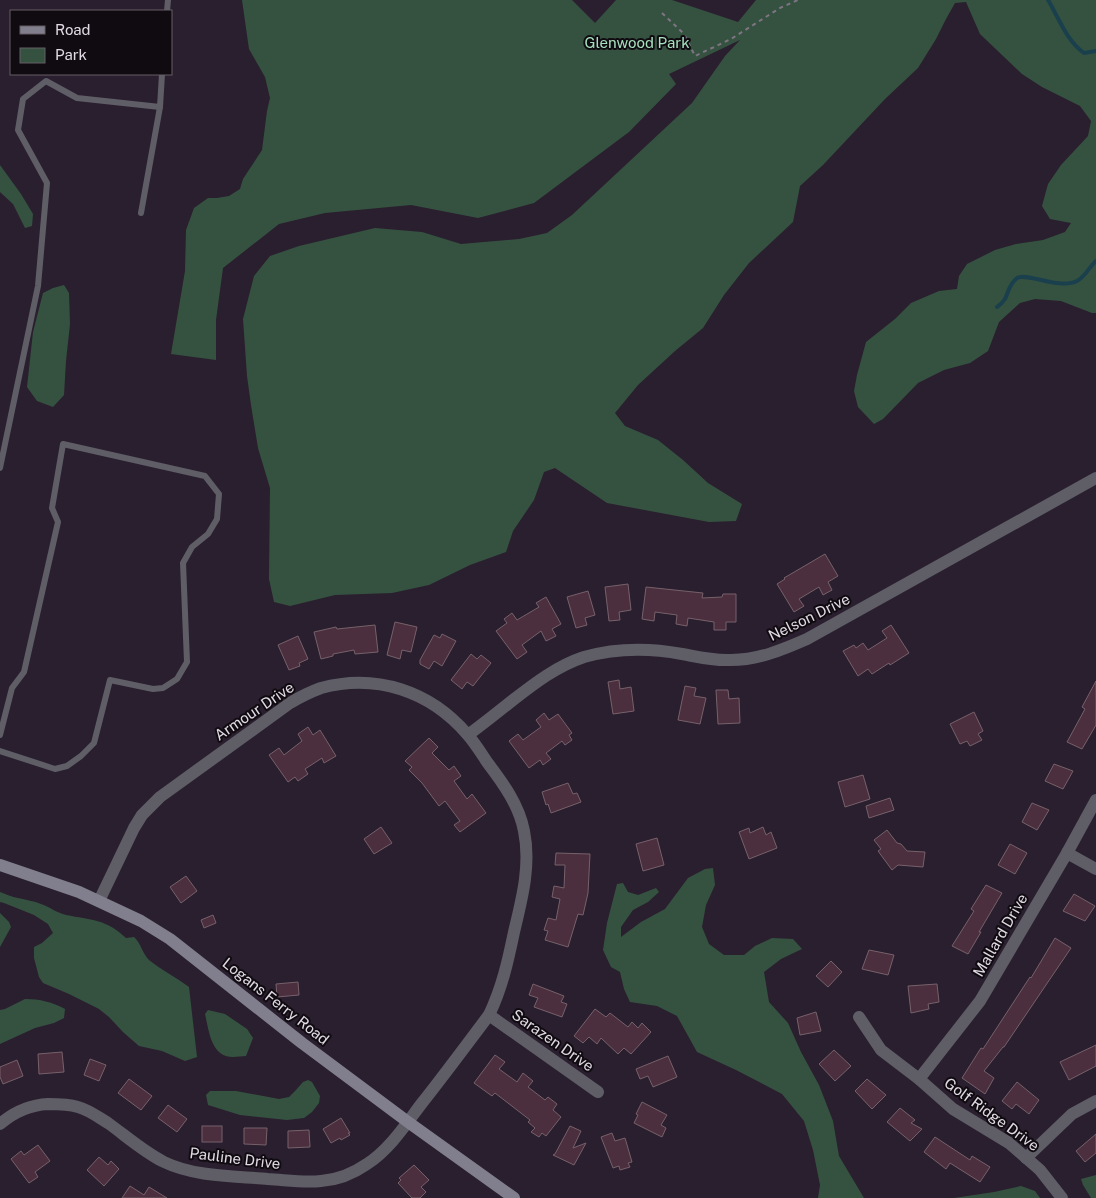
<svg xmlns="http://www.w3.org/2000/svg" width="1096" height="1198" viewBox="0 0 1096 1198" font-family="'Public Sans',sans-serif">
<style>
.green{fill:#355241}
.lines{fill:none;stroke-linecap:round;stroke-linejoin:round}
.stream{stroke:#1a404d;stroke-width:4}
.building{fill:#4c2f3e;stroke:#76616b}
.path{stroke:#7e7582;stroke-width:2;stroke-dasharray:4 4;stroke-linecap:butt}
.lane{stroke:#5f5e67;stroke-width:6}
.street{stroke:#5f5e67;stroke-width:12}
.secondary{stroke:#817f8d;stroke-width:12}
.labels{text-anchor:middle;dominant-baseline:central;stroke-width:4;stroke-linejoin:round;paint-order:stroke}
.park-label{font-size:15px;fill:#a6e1be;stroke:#100b11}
.street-label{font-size:15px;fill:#e1dae4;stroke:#100b11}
</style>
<rect width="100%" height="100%" fill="#2a1f2e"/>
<g class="green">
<polygon points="242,0 572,0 595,23 616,0 672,0 738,22 756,0 1096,0 1096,313 1092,313 1061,301 1035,299 1020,303 999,322 988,351 970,363 944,370 918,383 883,419 874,424 858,407 854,391 857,375 866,342 895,319 911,303 939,291 957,289 959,276 967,264 995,250 1016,244 1043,240 1065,232 1071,223 1050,219 1042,206 1048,184 1061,165 1088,136 1091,121 1080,106 1042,87 1022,74 980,34 966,2 955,3 946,19 936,39 918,68 885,99 823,165 800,186 793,222 749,263 724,295 703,328 675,351 638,385 615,413 625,426 658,440 683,460 708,483 742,504 736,521 709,522 607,503 555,468 544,472 534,500 513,531 506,552 470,565 429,585 392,593 335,595 290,606 274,602 269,579 270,488 258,448 251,405 247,376 243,319 254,276 270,256 299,246 375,228 422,232 461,244 519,239 547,233 572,215 692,103 725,56 740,40 669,74 676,84 629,132 534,203 478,218 411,205 325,213 279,224 223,268 216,320 216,360 171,354 185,271 186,230 194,208 208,198 217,198 229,196 240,189 243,179 262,150 267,111 270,98 265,77 249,49"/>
<polygon points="0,165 21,194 33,214 32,226 25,228 13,204 0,192"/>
<polygon points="64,285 69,293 70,324 66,361 64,395 53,407 37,401 27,387 33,332 43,293 53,288"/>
<polygon points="713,868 715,885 706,905 702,927 709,944 724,955 744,955 755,946 772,938 793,939 802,949 781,959 764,972 769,1002 788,1023 801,1052 819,1085 833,1121 839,1156 864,1198 818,1198 820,1185 813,1150 804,1121 782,1094 736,1070 697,1052 677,1016 657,1006 630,1002 624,989 620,972 611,967 603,950 607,923 617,884 623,883 628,892 638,895 656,888 659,892 648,902 633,910 621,927 621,937 641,922 665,909 688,878 705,869"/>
<path d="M0,892C6,894 12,897 18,898C26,900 34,901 41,904C50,907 57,913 66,915C91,920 106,919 126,938L134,937C141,943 142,953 149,960C161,970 176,977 189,987L197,1057L185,1061L162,1051L139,1046L123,1032L109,1017L99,1009L69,994L43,983L39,977L34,958V947L42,943L53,933L48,924L34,915L4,903L0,902Z"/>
<polygon points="0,913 9,922 11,927 0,947"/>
<path d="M25,999C40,999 52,1002 65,1009L64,1018L54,1023L35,1028L0,1044V1010L5,1009Z"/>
<path d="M208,1010L225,1014L247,1029L253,1038L246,1056C242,1056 237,1057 233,1057C211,1057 209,1031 205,1014Z"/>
<polygon points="308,1080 312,1082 320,1096 319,1103 312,1112 304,1118 287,1120 240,1115 208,1105 206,1095 210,1091 236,1091 279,1099 289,1097 296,1090 303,1082"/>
<polygon points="1096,1175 1096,1198 1091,1198 1083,1185 1081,1179"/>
<polygon points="1021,1186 1035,1191 1040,1198 954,1198 994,1192"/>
</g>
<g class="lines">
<g class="stream">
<path d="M1048,0C1059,18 1066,40 1084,53L1096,51"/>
<path d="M997,307C1000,305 1003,302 1005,299C1009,291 1009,284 1017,278C1026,272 1060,290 1077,281C1086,276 1089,267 1096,261"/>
</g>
</g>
<g class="building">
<polygon points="825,554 838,576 828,582 832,590 823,595 819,587 799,599 804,606 794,612 777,584 785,579 784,578"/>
<polygon points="628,584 631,610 619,612 620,620 609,621 605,587"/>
<polygon points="646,587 703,593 702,598 722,597 723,594 736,594 736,622 726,622 726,630 714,630 714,622 688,618 687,626 676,624 677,615 655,612 654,621 642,619"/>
<polygon points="588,591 595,615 585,618 587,625 576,628 567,597"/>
<polygon points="546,597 561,624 552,629 556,636 546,641 541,631 522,645 527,652 517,659 496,631 507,623 504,619 512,613 517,620 539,607 536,603"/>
<polygon points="395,622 417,627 411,652 402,650 400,659 387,655"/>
<polygon points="375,625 378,652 355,654 354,650 333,654 333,656 321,659 314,632 336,627 337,629"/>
<polygon points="891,625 909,653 890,665 889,663 872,674 868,669 858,676 843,651 854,645 856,648 863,643 868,650 887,638 882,631"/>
<polygon points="442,634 456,641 442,666 434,661 429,669 420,664 420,660 434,635 440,638"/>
<polygon points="298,636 308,659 299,663 300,666 289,670 278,645"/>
<polygon points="471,654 477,659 481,655 491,663 473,686 467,682 462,689 451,680"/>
<polygon points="619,680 620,689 631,687 634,711 613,714 608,682"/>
<polygon points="1096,681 1096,725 1082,749 1067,742 1085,709 1082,707"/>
<polygon points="685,686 696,688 694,696 706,698 700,724 678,720"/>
<polygon points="716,690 728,690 729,699 739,698 740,723 718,724"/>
<polygon points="974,712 983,731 978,734 982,740 970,746 967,741 960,744 950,724"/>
<polygon points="544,713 549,720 558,714 572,733 569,735 572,740 565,745 562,741 546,753 551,759 543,765 540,760 529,768 509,741 518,734 523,740 541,727 536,720"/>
<polygon points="308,727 313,735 320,730 336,756 324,763 322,758 305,769 308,774 298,781 295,777 288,782 269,755 279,748 284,755 302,741 298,734"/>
<polygon points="429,738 438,747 432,753 449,770 454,766 461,776 454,781 467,799 472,794 486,813 460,832 454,825 460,821 445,801 439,806 422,783 409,770 412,767 405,761"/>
<polygon points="1054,764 1073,771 1063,789 1045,781"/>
<polygon points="863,775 870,799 845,807 838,782"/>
<polygon points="568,783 573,794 577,793 581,802 551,813 548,804 546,805 542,792"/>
<polygon points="890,798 894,810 869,818 866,806"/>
<polygon points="1032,803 1049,810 1037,830 1022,822"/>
<polygon points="381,827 392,843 374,854 364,839"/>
<polygon points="763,827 766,835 771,832 777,848 749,859 739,832 749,828 750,833"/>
<polygon points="887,830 897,843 901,844 907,851 925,852 923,867 898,865 892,870 878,851 881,849 874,840"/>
<polygon points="657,838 664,865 643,871 636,844"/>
<polygon points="1010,844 1027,853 1015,874 998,865"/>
<polygon points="556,853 590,854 588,893 583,915 578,914 568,947 545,940 548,931 544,930 548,918 556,920 560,899 552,897 554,886 564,888 565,865 555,865"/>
<polygon points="186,876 197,891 181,903 170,887"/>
<polygon points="986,885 1002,893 979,932 981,932 968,954 952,946 974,911 971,909"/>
<polygon points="1074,894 1095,906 1085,921 1063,911"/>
<polygon points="213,915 216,923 204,928 201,920"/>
<polygon points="1055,938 1071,948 1004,1047 1003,1047 984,1071 994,1078 985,1094 962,1078 981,1048 983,1049 1030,977 1031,978"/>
<polygon points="869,950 894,955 888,975 862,969"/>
<polygon points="831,961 842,972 828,987 816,976"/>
<polygon points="298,982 299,995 277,997 276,984"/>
<polygon points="533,984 564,996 561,1002 567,1004 562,1017 534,1007 538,998 529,995"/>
<polygon points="937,984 939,1002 928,1004 929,1009 911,1013 908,986"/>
<polygon points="595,1009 606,1017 610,1013 628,1027 632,1022 638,1028 642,1023 651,1032 631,1054 624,1048 618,1054 601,1038 597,1044 589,1037 583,1043 574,1036"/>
<polygon points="816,1012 821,1031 800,1035 797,1018"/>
<polygon points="1096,1045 1096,1066 1069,1080 1060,1062"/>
<polygon points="834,1050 851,1066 835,1081 819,1064"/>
<polygon points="62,1052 64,1072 39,1074 38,1054"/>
<polygon points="495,1055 505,1062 499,1069 517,1082 523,1073 533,1081 528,1087 545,1100 548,1097 557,1104 553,1110 561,1117 546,1136 542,1133 539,1137 531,1132 535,1128 528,1122 530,1120 495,1093 492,1096 474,1083"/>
<polygon points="668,1056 677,1077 653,1087 648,1076 640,1079 636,1069"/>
<polygon points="90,1059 106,1065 99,1081 84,1075"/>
<polygon points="17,1060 23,1076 3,1084 0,1077 0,1067"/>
<polygon points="129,1079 152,1096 141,1110 118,1093"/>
<polygon points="867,1079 886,1095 872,1109 855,1091"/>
<polygon points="1017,1082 1039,1100 1029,1114 1016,1104 1012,1109 1002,1101"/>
<polygon points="642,1102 667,1115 661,1125 666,1128 662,1137 634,1123 638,1115 636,1114"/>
<polygon points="168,1105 187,1119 177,1132 158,1118"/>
<polygon points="900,1108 915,1120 911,1123 922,1129 910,1141 887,1122"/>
<polygon points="341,1118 350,1133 348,1133 350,1135 341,1140 340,1138 331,1143 323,1129"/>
<rect x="202" y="1126" width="20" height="16"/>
<polygon points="570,1126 581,1131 573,1148 586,1143 574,1165 553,1155 555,1154"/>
<polygon points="244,1128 267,1128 266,1145 244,1144"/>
<polygon points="309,1130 310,1147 288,1148 288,1131"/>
<polygon points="612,1133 615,1141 625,1138 632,1162 628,1163 630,1167 620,1170 619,1166 613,1168 601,1137"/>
<polygon points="1096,1134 1096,1153 1085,1162 1076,1151"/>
<polygon points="935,1137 970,1160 972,1156 990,1167 980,1182 950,1163 946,1169 924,1152"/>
<polygon points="38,1145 50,1161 35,1172 38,1177 29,1183 11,1159 21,1151 24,1155"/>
<polygon points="99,1157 108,1165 111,1161 119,1169 104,1186 87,1170"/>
<polygon points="414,1165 429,1180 421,1187 426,1192 420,1198 412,1198 398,1183 401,1180 399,1178"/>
<polygon points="130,1186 144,1195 149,1187 167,1198 122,1198"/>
</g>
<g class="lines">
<polyline class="path" points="662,13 684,34 695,56 731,39 780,8 798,0"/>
<g class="lane">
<polyline points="167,11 168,0"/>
<polyline points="141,213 160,107"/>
<polyline points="0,468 38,286 47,183 18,130 23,99 46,81 77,98 160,107 162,74"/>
<polyline points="0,735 12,688 24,672 58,522 52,508 63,444 205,476 219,494 217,519 208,534 192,547 183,563 187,662 177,679 163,688 153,689 110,680 94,743 81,756 67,766 55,769 0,751"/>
</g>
<g class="street">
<path d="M468,735C483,724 498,712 513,700C535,683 557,666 584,657C616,648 650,648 682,654C698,657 714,661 731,660C758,660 782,650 807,639L1096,478"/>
<polyline points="1067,853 1096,869"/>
<polyline points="489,1015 598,1092"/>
<polyline points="859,1017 881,1050 919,1079 953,1109 1009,1143 1040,1170 1062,1198"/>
<polyline points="919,1079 980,1001 1067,853 1096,800"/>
<path d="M0,1124C14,1112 29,1105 48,1104C58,1104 68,1104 78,1107C89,1110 98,1117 108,1123C126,1136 144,1152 164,1162C195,1177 234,1176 268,1179C286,1180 304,1183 321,1181C337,1180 354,1173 367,1164C390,1149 406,1124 422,1103C445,1074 467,1044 489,1015C502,988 508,961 514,932C522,899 531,865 524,831C519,805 503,783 487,762C481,753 475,743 467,734C430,691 376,673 321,688C310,692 300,697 290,703L160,797L142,815L134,828L99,901"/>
<polyline points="1026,1158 1072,1114 1096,1101"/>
</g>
<polyline class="secondary" points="0,865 79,892 141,921 170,939 302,1043 408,1122 514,1198"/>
</g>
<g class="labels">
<g class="park-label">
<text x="637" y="42">Glenwood Park</text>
</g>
<g class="street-label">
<text transform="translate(809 617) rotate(-26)">Nelson Drive</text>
<text transform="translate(254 711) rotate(-34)">Armour Drive</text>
<text transform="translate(1000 935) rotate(-60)">Mallard Drive</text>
<text transform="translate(276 1001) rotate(38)">Logans Ferry Road</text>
<text transform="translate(553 1040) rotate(35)">Sarazen Drive</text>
<text transform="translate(992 1114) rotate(36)">Golf Ridge Drive</text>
<text transform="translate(235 1158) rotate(7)">Pauline Drive</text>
</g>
</g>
<rect x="10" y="10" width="162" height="65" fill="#100b11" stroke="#645e65"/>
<rect x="20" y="26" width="25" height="8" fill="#817f8d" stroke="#645e65"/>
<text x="55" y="35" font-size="15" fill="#e1dae4">Road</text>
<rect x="20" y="48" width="25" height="15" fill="#355241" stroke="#645e65"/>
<text x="55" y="60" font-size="15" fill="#e1dae4">Park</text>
</svg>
